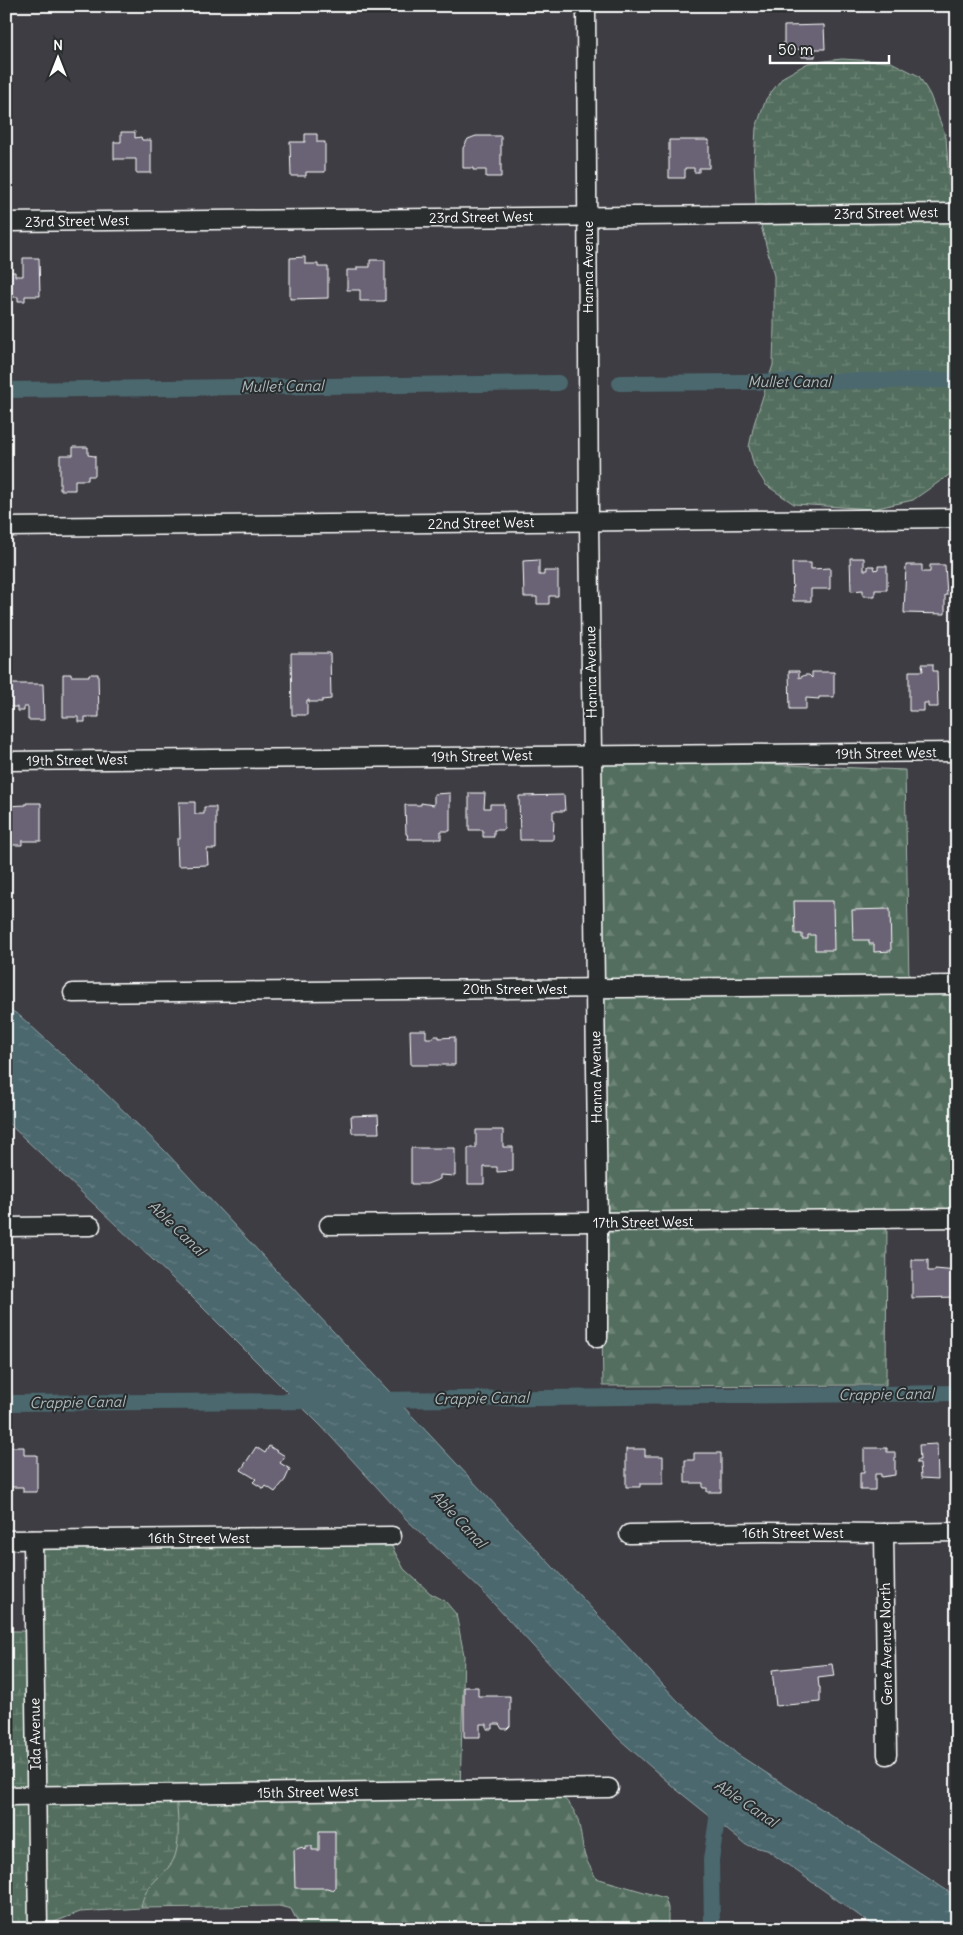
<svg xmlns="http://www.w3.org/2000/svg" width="963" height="1935" viewBox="0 0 963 1935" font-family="Delius,sans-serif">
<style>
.forest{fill:url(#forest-firs);stroke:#a9b6ae}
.wetland{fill:url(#wetland-marsh);stroke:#a9b6ae}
.water{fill:url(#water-ripples);stroke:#93a4a8}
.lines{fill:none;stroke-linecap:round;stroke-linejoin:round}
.canal{stroke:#4b686e;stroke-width:16}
.building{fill:#6a6374;stroke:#fff}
.minor-casing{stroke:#fff;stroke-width:21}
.minor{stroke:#2a2d2e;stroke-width:18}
.labels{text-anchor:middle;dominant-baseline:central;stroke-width:4;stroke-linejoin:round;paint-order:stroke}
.street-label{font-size:14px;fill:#fff;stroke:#2a2d2e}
.water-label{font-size:15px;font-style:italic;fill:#aebbbe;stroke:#2a2d2e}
</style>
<defs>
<pattern id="forest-firs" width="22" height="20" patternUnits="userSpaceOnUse" patternTransform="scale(1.25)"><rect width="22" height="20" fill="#536e5e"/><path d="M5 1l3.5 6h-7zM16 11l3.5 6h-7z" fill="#6d8476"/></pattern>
<pattern id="wetland-marsh" width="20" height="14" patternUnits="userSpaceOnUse" patternTransform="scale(1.25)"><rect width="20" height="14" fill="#536e5e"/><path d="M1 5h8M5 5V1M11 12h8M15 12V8" fill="none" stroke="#6d8476"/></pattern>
<pattern id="water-ripples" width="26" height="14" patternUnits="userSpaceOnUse" patternTransform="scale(1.25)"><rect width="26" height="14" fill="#4b686e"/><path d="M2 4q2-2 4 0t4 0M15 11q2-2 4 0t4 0" fill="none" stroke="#667f84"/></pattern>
</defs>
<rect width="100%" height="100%" fill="#3d3d43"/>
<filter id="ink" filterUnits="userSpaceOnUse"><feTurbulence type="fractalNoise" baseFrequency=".02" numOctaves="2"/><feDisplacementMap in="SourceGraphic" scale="10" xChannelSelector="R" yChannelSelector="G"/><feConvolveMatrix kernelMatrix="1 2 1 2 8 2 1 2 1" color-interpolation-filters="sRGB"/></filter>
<g filter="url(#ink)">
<g class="forest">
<polygon points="598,757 905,770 909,983 957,984 957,1217 887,1217 886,1385 603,1386 598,1103"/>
<path d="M557,1792C582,1813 578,1824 584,1853C586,1861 592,1870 596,1878L665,1898L668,1908V1929H301L291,1909L279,1906L141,1908L142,1899L148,1886L163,1873L177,1839L176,1793Z"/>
</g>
<g class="wetland">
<polygon points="842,59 891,62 919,76 930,95 946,137 950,194 957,224 957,466 949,475 913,500 873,509 794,504 766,485 754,466 749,447 754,424 773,365 774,326 774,276 756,206 754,161 756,128 766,99 783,77 808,63"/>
<path d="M134,1529H170L180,1533L385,1534L404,1569L430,1593L445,1601L456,1614L464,1655L460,1790L176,1793C177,1812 181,1838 175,1856C167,1878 145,1879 141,1908L80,1912L52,1923L50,1929H6V1631H33V1534Z"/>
</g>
<polygon class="water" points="6,1007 20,1016 103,1091 164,1150 678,1701 737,1754 957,1897 957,1929 878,1929 767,1850 746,1845 677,1790 618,1738 482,1591 406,1519 322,1427 188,1293 6,1121"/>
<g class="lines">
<g class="canal">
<polyline points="620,383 957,380"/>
<polyline points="6,390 558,383"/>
<polyline points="376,1400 957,1393"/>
<polyline points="6,1403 316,1401"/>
<polyline points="712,1929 711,1860 720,1799"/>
</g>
</g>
<g class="building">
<polygon points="824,25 825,49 815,49 815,57 802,57 802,49 784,50 784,26"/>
<polygon points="121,132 135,132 135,138 141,137 142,140 151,140 151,173 136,173 136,159 114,159 114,142 121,142"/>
<polygon points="305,134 317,134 317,142 325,142 325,172 306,172 306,176 291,176 290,142 305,142"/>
<polygon points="501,136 501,177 486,177 486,170 473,170 473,168 463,168 463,148 468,139 476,136"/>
<polygon points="669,140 709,140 709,168 699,168 699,172 694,172 694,168 685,168 685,178 669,178"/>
<polygon points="305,257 305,264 318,264 318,267 328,267 328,298 290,299 290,258"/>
<polygon points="23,258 39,258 40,296 25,296 25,301 18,301 18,297 6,297 6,276 9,276 9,272 15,272 15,276 23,276"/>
<polygon points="370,260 385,260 385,301 360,301 360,290 347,290 347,270 357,270 357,267 370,267"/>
<polygon points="73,447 88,447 88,455 95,456 95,476 88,476 88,480 75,480 75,490 60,490 60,455 73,455"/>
<polygon points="850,558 864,558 864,570 868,570 868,566 874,566 875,570 878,569 878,566 887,566 887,590 875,590 875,596 863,596 863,590 851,591"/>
<polygon points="539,560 539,575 544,575 544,571 558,571 558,596 549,596 549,604 537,604 537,597 524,597 523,561"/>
<polygon points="792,563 811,563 811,569 830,568 830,589 811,589 811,601 793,601"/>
<polygon points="906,565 922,565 922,572 930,572 930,565 945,565 947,595 945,595 945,614 904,613"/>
<polygon points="291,653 330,653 331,699 322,700 322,702 309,702 309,700 307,700 307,715 292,715"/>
<polygon points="922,664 933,664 933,671 937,671 938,707 928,707 928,703 924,703 924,711 909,711 909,671 923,671"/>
<polygon points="789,671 799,671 799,678 805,675 809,675 812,678 812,672 834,672 834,697 819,697 819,699 806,698 806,709 790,709"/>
<polygon points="63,674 71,674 71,676 89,676 89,674 98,674 99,717 85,717 85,722 78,722 78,717 63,717"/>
<polygon points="6,684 43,684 44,720 28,720 28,707 24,707 24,711 17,711 17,707 6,707"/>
<polygon points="450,793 450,831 441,831 441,839 408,839 407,834 406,834 405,805 421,805 421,803 434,805 434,794"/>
<polygon points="469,793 485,793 484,808 490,808 490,804 504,804 504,830 494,830 494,837 483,837 483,830 469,830"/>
<polygon points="564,795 565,811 553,811 553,819 554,819 553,840 520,840 519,796"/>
<polygon points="179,802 195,802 195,814 204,814 204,807 216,807 216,849 207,849 208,865 178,866 177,839 180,839"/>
<polygon points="26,803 41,803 41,841 22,841 22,845 6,845 6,806 26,805"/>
<polygon points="794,901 833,901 834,950 815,950 815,935 808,935 808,939 802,939 802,934 795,934"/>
<polygon points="890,909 891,951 874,952 874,944 869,944 869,940 853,940 852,910"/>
<polygon points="410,1030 426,1030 426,1038 433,1038 433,1036 439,1036 439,1038 455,1037 455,1065 411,1065"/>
<polygon points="378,1115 379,1133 352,1133 351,1116"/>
<polygon points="476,1130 503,1130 503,1147 513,1147 513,1171 497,1172 497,1167 484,1167 484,1184 468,1184 468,1148 476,1148"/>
<polygon points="411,1148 455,1148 455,1176 440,1175 440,1179 427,1184 411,1184"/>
<polygon points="912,1260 928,1260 928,1271 935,1271 935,1269 957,1271 957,1297 912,1298"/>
<polygon points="937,1444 938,1479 921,1478 920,1463 917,1463 917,1460 920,1460 919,1445"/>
<polygon points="269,1446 285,1456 280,1463 290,1469 285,1480 275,1492 266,1486 264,1489 253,1482 256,1479 241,1470 256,1447 265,1453"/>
<polygon points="6,1447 24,1447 24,1455 37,1455 37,1492 23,1492 23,1487 8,1487 8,1492 6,1492"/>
<polygon points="864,1448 887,1448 887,1452 895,1452 895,1475 881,1477 881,1474 875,1474 875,1490 860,1490 860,1473 864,1473"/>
<polygon points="626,1449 645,1449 645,1456 663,1456 663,1484 640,1484 640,1487 626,1487"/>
<polygon points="694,1453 721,1453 721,1492 707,1492 707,1488 703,1488 703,1483 685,1483 685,1460 694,1460"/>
<polygon points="832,1664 834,1676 818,1678 819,1687 820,1687 820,1702 776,1706 772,1670"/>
<polygon points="464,1687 478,1687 478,1696 510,1696 510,1726 507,1729 502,1729 499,1724 493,1724 493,1729 487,1729 487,1724 480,1724 480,1737 464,1737"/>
<polygon points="319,1831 335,1831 335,1888 333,1890 327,1888 295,1888 294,1850 302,1847 305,1850 305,1846 312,1846 312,1850 319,1850"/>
</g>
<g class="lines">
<defs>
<g id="minor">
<polyline points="586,6 589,521 598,1222 598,1338"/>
<polyline points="6,222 957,213"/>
<polyline points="6,527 957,518"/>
<polyline points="6,761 957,752"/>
<polyline points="73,993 957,985"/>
<polyline points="329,1225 957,1218"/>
<polyline points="6,1227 91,1226"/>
<polyline points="884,1533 887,1755"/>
<polyline points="629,1534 764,1532 884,1533 957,1532"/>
<polyline points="6,1540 392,1536"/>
<polyline points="33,1540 38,1929"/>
<polyline points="6,1796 609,1788"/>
</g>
</defs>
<use href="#minor" class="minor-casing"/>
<use href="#minor" class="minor"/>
</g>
</g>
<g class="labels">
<g class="street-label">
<text transform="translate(886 213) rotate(-1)">23rd Street West</text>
<text transform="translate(481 217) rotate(-1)">23rd Street West</text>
<text transform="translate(77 221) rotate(-1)">23rd Street West</text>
<text transform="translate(588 267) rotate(-90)">Hanna Avenue</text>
<text transform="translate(481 523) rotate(-1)">22nd Street West</text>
<text transform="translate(591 672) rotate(-91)">Hanna Avenue</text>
<text transform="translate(886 753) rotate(-1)">19th Street West</text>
<text transform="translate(482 756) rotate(-1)">19th Street West</text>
<text transform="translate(77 760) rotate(-1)">19th Street West</text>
<text x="515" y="989">20th Street West</text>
<text transform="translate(596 1077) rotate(-91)">Hanna Avenue</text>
<text transform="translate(643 1222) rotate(-1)">17th Street West</text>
<text x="793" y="1533">16th Street West</text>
<text x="199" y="1538">16th Street West</text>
<text transform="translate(886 1644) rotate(-91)">Gene Avenue North</text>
<text transform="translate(35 1734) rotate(-91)">Ida Avenue</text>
<text transform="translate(308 1792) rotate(-1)">15th Street West</text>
</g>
<g class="water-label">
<text x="789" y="381">Mullet Canal</text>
<text transform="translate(282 386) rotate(-1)">Mullet Canal</text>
<text transform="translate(177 1228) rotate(44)">Able Canal</text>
<text transform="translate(886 1394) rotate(-1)">Crappie Canal</text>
<text transform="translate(481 1398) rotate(-1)">Crappie Canal</text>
<text transform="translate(77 1402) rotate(-1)">Crappie Canal</text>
<text transform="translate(459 1519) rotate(47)">Able Canal</text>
<text transform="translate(746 1803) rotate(34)">Able Canal</text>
</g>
</g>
<rect width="963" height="1935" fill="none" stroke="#2a2d2e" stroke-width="25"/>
<rect x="12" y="12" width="938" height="1910" fill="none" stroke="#fff" stroke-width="2" filter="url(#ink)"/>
<g transform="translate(58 58)" stroke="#2a2d2e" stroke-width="4" paint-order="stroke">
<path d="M0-4L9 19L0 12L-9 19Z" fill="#ffffff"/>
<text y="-8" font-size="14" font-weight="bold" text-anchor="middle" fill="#ffffff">N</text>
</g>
<path d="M770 55v8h119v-8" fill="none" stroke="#ffffff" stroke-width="2.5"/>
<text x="778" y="55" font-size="15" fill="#ffffff" stroke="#2a2d2e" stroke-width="4" paint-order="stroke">50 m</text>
</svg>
